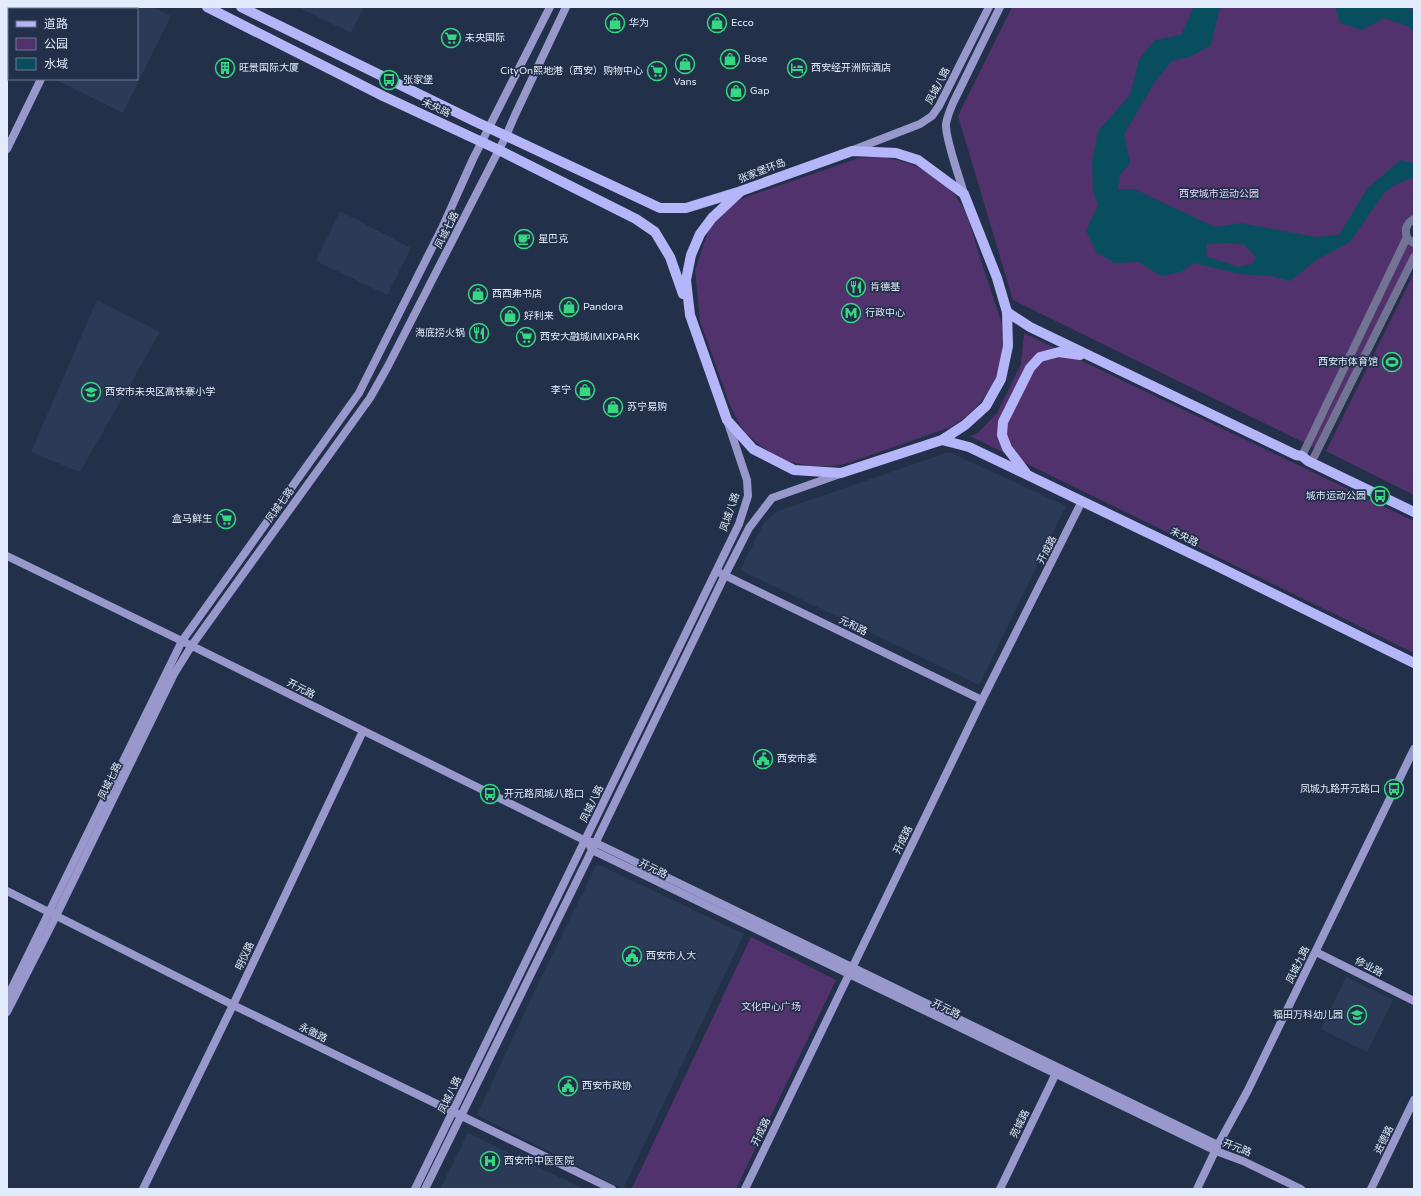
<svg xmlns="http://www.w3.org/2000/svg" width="1421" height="1196" viewBox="0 0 1421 1196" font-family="'Varela Round','Noto Sans SC',sans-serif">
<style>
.built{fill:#2a3a57}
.green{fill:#51326d}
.water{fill:#094e5f;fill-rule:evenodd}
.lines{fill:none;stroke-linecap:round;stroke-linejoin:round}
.street{stroke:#737394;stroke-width:8}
.secondary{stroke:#9898cd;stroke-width:8}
.primary{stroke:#b5b5f9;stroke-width:10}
.labels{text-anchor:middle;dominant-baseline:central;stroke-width:3.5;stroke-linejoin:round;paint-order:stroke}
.poi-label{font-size:10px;fill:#e2ebfb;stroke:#233049;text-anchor:start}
.street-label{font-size:10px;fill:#e2ebfb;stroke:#233049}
.park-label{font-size:10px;fill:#e8d6fe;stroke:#233049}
</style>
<rect width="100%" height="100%" fill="#233049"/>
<g class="built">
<polygon points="88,7 152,7 171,16 123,113 54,79 137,79 137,9 87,9"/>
<polygon points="298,7 364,7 351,33"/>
<polygon points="340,211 411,248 387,295 316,261"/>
<polygon points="97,300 160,332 80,472 31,452"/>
<polygon points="949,452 1066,506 979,685 740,570 764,523 778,511"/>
<polygon points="597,864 744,934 623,1189 477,1115 537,986"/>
<polygon points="1346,977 1393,1000 1367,1052 1321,1029"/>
<polygon points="468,1133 584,1189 440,1189"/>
</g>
<g class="green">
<polygon points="1012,7 1414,7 1414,216 1413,216 1407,243 1414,248 1414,262 1321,451 1013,300 958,116"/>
<path d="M883,157C920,164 949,178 966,213C971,225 974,239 978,251C986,276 994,300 1002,324C1006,370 990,403 951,427L845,464L833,466H809L786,461L769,452L757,443L746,433L739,423L731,408L700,321L695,270L709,229L725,211L743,198L859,158Z"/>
<polygon points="1414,273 1414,495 1326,451"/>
<polygon points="1024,333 1414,521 1414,653 970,436 978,433 997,413 1021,364"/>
<polygon points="751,937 836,980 736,1189 634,1189 632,1188"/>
</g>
<g class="water">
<path d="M1194,7H1220L1211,45L1192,56L1172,61L1156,80L1124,134L1130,163L1120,175L1118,189H1134L1215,227L1241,223L1316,237L1339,235L1367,189L1400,160L1414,163V177L1394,185L1384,193L1350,242L1318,259L1290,281L1270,276L1240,274L1194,263L1181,272L1161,276L1139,262L1115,263L1097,253L1086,231L1098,205L1093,192L1092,161L1098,131L1130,95L1139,59L1155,40L1181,35ZM1227,243L1245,245L1256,258L1252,264L1238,267L1206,256L1207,244Z"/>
<polygon points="1335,7 1406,7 1414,11 1414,31 1409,27 1384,18 1362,30 1340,23"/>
</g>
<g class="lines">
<g class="street">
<path d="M1414,219C1403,225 1403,238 1414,243"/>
<polyline points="1302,456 1407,237"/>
<polyline points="1311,463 1414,257"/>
</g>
<g class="secondary">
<polyline points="76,9 77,7"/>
<polyline points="7,149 41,79"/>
<polyline points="853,150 920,124 932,116 939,106 989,7"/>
<path d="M964,194C960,178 945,139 946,124C947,117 950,110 953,103L1000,7"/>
<polyline points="7,556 182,641 586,841 596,843 619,854 1218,1145"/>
<polyline points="720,573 982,700"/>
<polyline points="590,846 592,850 1216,1151 1243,1161 1301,1189"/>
<polyline points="7,891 233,1005 612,1189"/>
<polyline points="1316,952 1414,1001"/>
<polyline points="7,998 182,641 359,393 443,226 473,159 550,7"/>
<polyline points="7,1012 56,916 174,674 192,645 370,398 388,366 506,136 515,115 566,7"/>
<polyline points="143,1189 233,1005 363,731"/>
<polyline points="415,1189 739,524 748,496 747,480 728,423"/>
<polyline points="425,1189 592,850 725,575 749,528 772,498 840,474"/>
<polyline points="745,1189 982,700 1082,501"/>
<polyline points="1000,1189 1058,1069"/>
<polyline points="1197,1189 1218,1145 1248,1090 1414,749"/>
<polyline points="1371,1189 1414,1100"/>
</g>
<g class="primary">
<polyline points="207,7 383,96 499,150 636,219 655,232 670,257 683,294"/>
<polyline points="241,7 472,120 660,208 686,208 738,192"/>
<polygon points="852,151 896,153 918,160 964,194 997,278 1007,312 1008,346 1001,379 986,406 965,425 942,440 841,473 794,470 753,449 727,420 690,315 686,280 691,255 700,234 712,218 741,191"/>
<polyline points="1007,312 1030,327 1296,455 1302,456 1308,461 1414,512"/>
<polyline points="942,440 969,447 1219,567 1414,663"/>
<polyline points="1026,473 1007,448 1002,435 1003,422 1030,368 1040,357 1059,352 1080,355"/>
</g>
</g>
<defs>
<symbol id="shop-ring" viewBox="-11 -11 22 22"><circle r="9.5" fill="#233049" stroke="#34d881" stroke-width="1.5"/><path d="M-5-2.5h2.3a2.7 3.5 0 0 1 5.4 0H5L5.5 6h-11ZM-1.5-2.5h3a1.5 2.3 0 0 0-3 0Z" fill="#34d881"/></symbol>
<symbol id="supermarket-ring" viewBox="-11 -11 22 22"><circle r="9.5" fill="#233049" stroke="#34d881" stroke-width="1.5"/><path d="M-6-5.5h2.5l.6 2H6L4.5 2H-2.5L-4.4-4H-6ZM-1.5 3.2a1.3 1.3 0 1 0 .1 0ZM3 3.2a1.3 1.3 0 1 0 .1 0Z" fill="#34d881"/></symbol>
<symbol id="building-ring" viewBox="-11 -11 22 22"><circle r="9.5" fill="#233049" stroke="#34d881" stroke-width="1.5"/><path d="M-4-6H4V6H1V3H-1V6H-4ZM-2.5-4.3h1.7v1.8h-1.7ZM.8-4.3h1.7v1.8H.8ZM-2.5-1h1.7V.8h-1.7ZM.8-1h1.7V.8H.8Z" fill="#34d881"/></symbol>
<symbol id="hotel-ring" viewBox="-11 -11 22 22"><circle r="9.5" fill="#233049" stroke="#34d881" stroke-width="1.5"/><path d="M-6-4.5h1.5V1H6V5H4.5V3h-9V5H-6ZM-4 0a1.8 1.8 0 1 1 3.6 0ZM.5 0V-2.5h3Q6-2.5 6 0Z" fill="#34d881"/></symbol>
<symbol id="bus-ring" viewBox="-11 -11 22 22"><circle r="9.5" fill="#233049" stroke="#34d881" stroke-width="1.5"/><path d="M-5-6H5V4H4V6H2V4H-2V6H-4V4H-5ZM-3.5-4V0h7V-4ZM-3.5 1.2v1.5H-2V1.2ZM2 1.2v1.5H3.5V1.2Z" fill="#34d881"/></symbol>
<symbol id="cafe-ring" viewBox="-11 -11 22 22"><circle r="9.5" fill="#233049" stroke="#34d881" stroke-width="1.5"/><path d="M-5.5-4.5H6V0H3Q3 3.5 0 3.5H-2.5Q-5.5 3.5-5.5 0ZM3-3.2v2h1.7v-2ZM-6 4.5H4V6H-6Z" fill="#34d881"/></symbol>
<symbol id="restaurant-ring" viewBox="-11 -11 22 22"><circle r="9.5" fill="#233049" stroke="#34d881" stroke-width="1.5"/><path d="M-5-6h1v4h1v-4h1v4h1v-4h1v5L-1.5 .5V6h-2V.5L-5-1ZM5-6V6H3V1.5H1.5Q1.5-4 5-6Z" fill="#34d881"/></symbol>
<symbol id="metro-ring" viewBox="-11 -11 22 22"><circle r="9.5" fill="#233049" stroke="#34d881" stroke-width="1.5"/><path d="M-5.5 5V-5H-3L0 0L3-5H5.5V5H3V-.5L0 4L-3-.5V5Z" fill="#34d881"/></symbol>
<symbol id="stadium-ring" viewBox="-11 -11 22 22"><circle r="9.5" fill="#233049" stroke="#34d881" stroke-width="1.5"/><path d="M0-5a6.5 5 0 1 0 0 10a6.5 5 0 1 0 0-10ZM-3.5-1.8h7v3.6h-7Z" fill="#34d881"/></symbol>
<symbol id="school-ring" viewBox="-11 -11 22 22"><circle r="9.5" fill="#233049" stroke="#34d881" stroke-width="1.5"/><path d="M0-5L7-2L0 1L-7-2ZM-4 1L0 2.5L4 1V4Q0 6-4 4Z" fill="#34d881"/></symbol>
<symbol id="civic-ring" viewBox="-11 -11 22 22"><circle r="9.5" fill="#233049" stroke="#34d881" stroke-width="1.5"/><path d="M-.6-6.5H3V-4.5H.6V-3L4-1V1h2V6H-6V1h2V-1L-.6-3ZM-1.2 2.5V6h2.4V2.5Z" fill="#34d881"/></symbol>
<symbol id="hospital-ring" viewBox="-11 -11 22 22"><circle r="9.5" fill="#233049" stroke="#34d881" stroke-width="1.5"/><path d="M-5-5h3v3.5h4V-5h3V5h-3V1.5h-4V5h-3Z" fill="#34d881"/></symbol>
</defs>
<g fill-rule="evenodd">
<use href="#shop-ring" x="604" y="12" width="22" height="22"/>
<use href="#shop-ring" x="706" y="12" width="22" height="22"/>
<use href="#supermarket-ring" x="440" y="27" width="22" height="22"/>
<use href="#shop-ring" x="719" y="48" width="22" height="22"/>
<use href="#shop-ring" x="674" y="53" width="22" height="22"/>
<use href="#building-ring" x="214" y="57" width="22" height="22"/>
<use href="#hotel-ring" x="786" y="57" width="22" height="22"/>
<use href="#supermarket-ring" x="646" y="60" width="22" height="22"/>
<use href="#bus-ring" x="378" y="69" width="22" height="22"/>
<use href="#shop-ring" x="725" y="80" width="22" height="22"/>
<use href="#cafe-ring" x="513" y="228" width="22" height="22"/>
<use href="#restaurant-ring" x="845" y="276" width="22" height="22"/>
<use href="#shop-ring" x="467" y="283" width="22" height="22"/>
<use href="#shop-ring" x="558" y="296" width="22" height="22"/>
<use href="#metro-ring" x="840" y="302" width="22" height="22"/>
<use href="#shop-ring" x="499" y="305" width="22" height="22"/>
<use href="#restaurant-ring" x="468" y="322" width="22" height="22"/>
<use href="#supermarket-ring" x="515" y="326" width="22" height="22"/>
<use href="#stadium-ring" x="1381" y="351" width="22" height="22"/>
<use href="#shop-ring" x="574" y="379" width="22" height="22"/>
<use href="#school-ring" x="80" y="381" width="22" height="22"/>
<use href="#shop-ring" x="602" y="396" width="22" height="22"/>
<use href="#bus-ring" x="1369" y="485" width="22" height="22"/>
<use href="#supermarket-ring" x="215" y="508" width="22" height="22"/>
<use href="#civic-ring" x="752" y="748" width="22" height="22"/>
<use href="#bus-ring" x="1383" y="778" width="22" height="22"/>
<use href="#bus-ring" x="479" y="783" width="22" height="22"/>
<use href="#civic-ring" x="621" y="945" width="22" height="22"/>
<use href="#school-ring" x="1346" y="1004" width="22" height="22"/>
<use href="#civic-ring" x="557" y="1075" width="22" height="22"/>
<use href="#hospital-ring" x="479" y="1150" width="22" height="22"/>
</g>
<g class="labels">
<g class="poi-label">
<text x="629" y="23">华为</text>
<text x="731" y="23">Ecco</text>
<text x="465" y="38">未央国际</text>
<text x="744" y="59">Bose</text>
<text x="239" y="68">旺景国际大厦</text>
<text x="811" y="68">西安经开洲际酒店</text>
<text x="643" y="71" text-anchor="end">CityOn熙地港（西安）购物中心</text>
<text x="403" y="80">张家堡</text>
<text x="685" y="82" text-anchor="middle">Vans</text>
<text x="750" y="91">Gap</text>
<text x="538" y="239">星巴克</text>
<text x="870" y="287">肯德基</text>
<text x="492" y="294">西西弗书店</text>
<text x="583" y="307">Pandora</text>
<text x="865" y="313">行政中心</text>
<text x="524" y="316">好利来</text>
<text x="465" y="333" text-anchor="end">海底捞火锅</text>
<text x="540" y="337">西安大融城IMIXPARK</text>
<text x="1378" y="362" text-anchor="end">西安市体育馆</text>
<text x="571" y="390" text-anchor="end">李宁</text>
<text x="105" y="392">西安市未央区高铁寨小学</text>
<text x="627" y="407">苏宁易购</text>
<text x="1366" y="496" text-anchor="end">城市运动公园</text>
<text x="212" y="519" text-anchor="end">盒马鲜生</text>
<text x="777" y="759">西安市委</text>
<text x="1380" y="789" text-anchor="end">凤城九路开元路口</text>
<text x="504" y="794">开元路凤城八路口</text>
<text x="646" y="956">西安市人大</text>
<text x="1343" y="1015" text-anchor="end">福田万科幼儿园</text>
<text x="582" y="1086">西安市政协</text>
<text x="504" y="1161">西安市中医医院</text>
</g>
<g class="street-label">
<text transform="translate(938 86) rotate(-62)">凤城八路</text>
<text transform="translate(436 108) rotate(25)">未央路</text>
<text transform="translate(762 171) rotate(-21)">张家堡环岛</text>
<text transform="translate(447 230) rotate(-63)">凤城七路</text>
<text transform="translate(280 505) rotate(-54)">凤城七路</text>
<text transform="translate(730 512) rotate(-71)">凤城八路</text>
<text transform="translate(1184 537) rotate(26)">未央路</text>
<text transform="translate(1047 550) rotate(-63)">开成路</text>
<text transform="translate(853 626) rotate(26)">元和路</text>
<text transform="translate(301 689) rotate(27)">开元路</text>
<text transform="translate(110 781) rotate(-64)">凤城七路</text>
<text transform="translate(592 804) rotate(-64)">凤城八路</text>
<text transform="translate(903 840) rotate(-64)">开成路</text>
<text transform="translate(653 869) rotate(26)">开元路</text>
<text transform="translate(245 956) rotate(-65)">明仪路</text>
<text transform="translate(1298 965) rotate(-64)">凤城九路</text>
<text transform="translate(1369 967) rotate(27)">修业路</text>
<text transform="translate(946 1009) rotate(26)">开元路</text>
<text transform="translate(313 1033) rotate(26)">永徽路</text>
<text transform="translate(450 1095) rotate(-64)">凤城八路</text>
<text transform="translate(1020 1124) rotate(-64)">苑城路</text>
<text transform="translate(761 1132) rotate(-64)">开成路</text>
<text transform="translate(1384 1140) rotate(-64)">进德路</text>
<text transform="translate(1237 1148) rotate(21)">开元路</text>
</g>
<g class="park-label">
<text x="1219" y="194">西安城市运动公园</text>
<text x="771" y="1007">文化中心广场</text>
</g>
</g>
<rect width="1421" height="1196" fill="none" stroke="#e2ebfb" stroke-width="16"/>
<rect x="8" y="8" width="130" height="72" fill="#233049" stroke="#6f7b90"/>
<rect x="16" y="21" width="20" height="6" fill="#b5b5f9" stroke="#6f7b90"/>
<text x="44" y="28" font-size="12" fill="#e2ebfb">道路</text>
<rect x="16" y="38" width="20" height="12" fill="#51326d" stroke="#6f7b90"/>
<text x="44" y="48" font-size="12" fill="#e2ebfb">公园</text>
<rect x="16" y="58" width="20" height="12" fill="#094e5f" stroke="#6f7b90"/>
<text x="44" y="68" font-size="12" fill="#e2ebfb">水域</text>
</svg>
